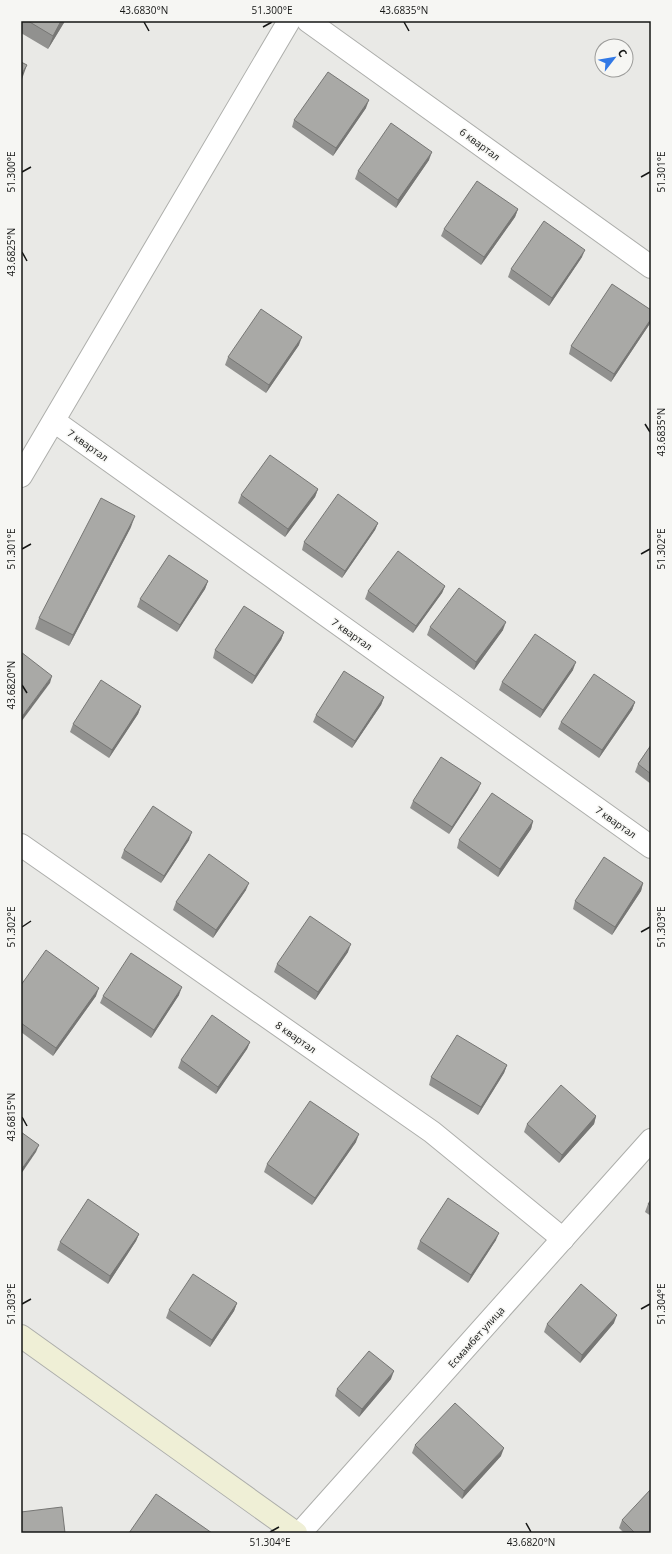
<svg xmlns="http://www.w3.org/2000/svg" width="672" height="1554" viewBox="0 0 672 1554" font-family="'Open Sans',sans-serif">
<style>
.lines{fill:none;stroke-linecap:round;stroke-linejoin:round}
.minor-casing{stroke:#adaeab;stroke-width:24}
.tertiary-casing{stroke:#adaeab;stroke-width:24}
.secondary-casing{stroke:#adaeab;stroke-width:24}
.minor{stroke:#fff;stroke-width:22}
.tertiary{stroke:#fff;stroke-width:22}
.secondary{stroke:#efefd6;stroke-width:22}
.wall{fill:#91918f}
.shaded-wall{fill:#767674}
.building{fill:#a9a9a6;stroke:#767674}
.ticks{fill:none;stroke:#151615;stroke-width:1.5}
.labels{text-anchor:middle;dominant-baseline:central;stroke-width:3;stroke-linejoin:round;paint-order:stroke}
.street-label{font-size:10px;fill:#151615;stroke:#f6f6f3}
.neatline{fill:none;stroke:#151615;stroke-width:1.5}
.ticks-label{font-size:10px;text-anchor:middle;fill:#151615}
</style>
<rect width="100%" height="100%" fill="#e9e9e6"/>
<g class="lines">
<defs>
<g id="minor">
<polyline points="308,21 651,267"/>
<polyline points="54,421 651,847"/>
<polyline points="21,845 432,1132 563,1239"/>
<polyline points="300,1533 651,1140"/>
</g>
<polyline id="tertiary" points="21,476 289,21"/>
<polyline id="secondary" points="21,1336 296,1533"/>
</defs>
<use href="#minor" class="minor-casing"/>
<use href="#tertiary" class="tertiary-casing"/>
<use href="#secondary" class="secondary-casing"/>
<use href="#minor" class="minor"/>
<use href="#tertiary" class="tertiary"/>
<use href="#secondary" class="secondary"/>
</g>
<g class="wall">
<polygon points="21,21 65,21 48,49 21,33"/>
<polygon points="366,108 333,156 292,127 294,120"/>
<polygon points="429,160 396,208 355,179 358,171"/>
<polygon points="518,209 515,217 481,265 441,236 444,229"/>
<polygon points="582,257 549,306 508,277 511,269"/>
<polygon points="651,310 651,322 611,382 569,354 571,346"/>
<polygon points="299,345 266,393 225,365 228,357"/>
<polygon points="318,489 315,497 285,537 238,503 241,495"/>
<polygon points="378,523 375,530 342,578 302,550 304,542"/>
<polygon points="131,527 69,646 35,629 39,618"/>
<polygon points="208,581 205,589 177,632 137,607 140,599"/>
<polygon points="445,586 442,593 413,633 365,599 368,591"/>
<polygon points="430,627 503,630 474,670 427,635"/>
<polygon points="284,632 281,640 252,684 213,658 215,650"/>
<polygon points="573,670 540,718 499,690 502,682"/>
<polygon points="384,697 381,705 352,748 313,722 316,715"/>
<polygon points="635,702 632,710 599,758 558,729 561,722"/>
<polygon points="141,706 138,714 109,758 70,732 73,724"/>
<polygon points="651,745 651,784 635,772 638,764"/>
<polygon points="478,790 449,834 410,808 413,801"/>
<polygon points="533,821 531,829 498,877 457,848 459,840"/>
<polygon points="189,840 161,883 121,858 124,850"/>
<polygon points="643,883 641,891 612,935 573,909 575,901"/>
<polygon points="246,890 213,938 173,910 176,902"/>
<polygon points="348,952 315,1000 274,972 277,964"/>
<polygon points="21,985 96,996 53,1056 21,1032"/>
<polygon points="179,995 151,1038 100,1003 103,996"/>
<polygon points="250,1042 247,1049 216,1094 178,1068 181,1060"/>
<polygon points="507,1065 504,1073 478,1115 429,1085 431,1077"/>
<polygon points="596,1116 594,1124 559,1163 524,1132 527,1124"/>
<polygon points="356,1142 312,1205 264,1172 267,1164"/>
<polygon points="651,1200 651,1216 645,1212 648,1204"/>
<polygon points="139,1234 136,1241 108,1284 57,1250 60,1242"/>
<polygon points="496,1240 468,1283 417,1249 420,1241"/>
<polygon points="237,1303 234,1311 210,1347 166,1318 169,1310"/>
<polygon points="614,1323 580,1363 544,1332 547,1324"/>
<polygon points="391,1379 359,1417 335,1396 337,1389"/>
<polygon points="415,1445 501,1456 462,1499 412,1453"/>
<polygon points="622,1520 651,1533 624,1533 619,1528"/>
</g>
<g class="shaded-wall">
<polygon points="61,21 65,21 48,49 53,36"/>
<polygon points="27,65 22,79 21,80 21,75"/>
<polygon points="369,100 366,108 333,156 336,148"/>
<polygon points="432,152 429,160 396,208 398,200"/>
<polygon points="518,209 515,217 481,265 484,257"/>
<polygon points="585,250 582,257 549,306 552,298"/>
<polygon points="651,319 651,322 611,382 614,374"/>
<polygon points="302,337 299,345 266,393 269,385"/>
<polygon points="318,489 315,497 285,537 288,529"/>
<polygon points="135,516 131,527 69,646 73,635"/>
<polygon points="378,523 375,530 342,578 345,571"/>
<polygon points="208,581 205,589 177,632 180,625"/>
<polygon points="445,586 442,593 413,633 416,626"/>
<polygon points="506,622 503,630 474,670 476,662"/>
<polygon points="284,632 281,640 252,684 255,676"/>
<polygon points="576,662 573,670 540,718 543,710"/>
<polygon points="52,676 50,683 21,722 21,718"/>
<polygon points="384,697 381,705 352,748 355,741"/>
<polygon points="635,702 632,710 599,758 602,750"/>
<polygon points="141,706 138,714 109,758 112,750"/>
<polygon points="481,783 478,790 449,834 452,827"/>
<polygon points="533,821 531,829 498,877 500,869"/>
<polygon points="192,832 189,840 161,883 164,876"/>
<polygon points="249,883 246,890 213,938 216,930"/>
<polygon points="643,883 641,891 612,935 615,927"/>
<polygon points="351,944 348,952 315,1000 318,992"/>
<polygon points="182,987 179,995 151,1038 154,1030"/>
<polygon points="99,988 96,996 53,1056 56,1048"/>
<polygon points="250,1042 247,1049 216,1094 218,1087"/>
<polygon points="507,1065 504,1073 478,1115 481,1107"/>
<polygon points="596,1116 594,1124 559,1163 562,1155"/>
<polygon points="359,1134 356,1142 312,1205 315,1198"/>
<polygon points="39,1145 36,1152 21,1174 21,1170"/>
<polygon points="499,1233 496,1240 468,1283 471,1275"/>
<polygon points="139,1234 136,1241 108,1284 110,1276"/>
<polygon points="237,1303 234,1311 210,1347 212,1340"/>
<polygon points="617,1315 614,1323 580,1363 582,1355"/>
<polygon points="394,1371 391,1379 359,1417 362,1409"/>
<polygon points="504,1448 501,1456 462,1499 464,1491"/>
</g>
<g class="building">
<polygon points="28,21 61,21 53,36"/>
<polygon points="21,62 27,65 21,75"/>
<polygon points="328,72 369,100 336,148 294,120"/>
<polygon points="391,123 432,152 398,200 358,171"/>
<polygon points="477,181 518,209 484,257 444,229"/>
<polygon points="544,221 585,250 552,298 511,269"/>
<polygon points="612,284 651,310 651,319 614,374 571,346"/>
<polygon points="261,309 302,337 269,385 228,357"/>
<polygon points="270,455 318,489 288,529 241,495"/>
<polygon points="338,494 378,523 345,571 304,542"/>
<polygon points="101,498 135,516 73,635 39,618"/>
<polygon points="398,551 445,586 416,626 368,591"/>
<polygon points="169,555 208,581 180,625 140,599"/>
<polygon points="459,588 506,622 476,662 430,627"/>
<polygon points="244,606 284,632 255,676 215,650"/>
<polygon points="535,634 576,662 543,710 502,682"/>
<polygon points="21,652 52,676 21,718"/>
<polygon points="344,671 384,697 355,741 316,715"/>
<polygon points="594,674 635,702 602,750 561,722"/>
<polygon points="101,680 141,706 112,750 73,724"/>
<polygon points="651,745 651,774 638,764"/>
<polygon points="441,757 481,783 452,827 413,801"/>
<polygon points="492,793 533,821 500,869 459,840"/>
<polygon points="153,806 192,832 164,876 124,850"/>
<polygon points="209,854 249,883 216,930 176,902"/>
<polygon points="604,857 643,883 615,927 575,901"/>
<polygon points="310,916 351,944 318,992 277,964"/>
<polygon points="46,950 99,988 56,1048 21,1023 21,985"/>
<polygon points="131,953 182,987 154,1030 103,996"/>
<polygon points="212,1015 250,1042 218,1087 181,1060"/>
<polygon points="457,1035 507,1065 481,1107 431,1077"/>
<polygon points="561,1085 596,1116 562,1155 527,1124"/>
<polygon points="310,1101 359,1134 315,1198 267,1164"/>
<polygon points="21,1132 39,1145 21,1170"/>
<polygon points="448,1198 499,1233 471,1275 420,1241"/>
<polygon points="88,1199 139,1234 110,1276 60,1242"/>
<polygon points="651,1200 651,1206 648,1204"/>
<polygon points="193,1274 237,1303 212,1340 169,1310"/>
<polygon points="581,1284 617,1315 582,1355 547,1324"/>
<polygon points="369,1351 394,1371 362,1409 337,1389"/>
<polygon points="455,1403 504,1448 464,1491 415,1445"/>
<polygon points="651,1489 651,1533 635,1533 622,1520"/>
<polygon points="156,1494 212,1533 129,1533"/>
<polygon points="62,1507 65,1533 21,1533 21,1512"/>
</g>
<path class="ticks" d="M144,22L149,31M404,22L409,31M263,27L272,22M22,172L31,167M641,177L650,172M22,252L27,261M645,424L650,432M22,549L31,544M641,554L650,549M22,685L27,693M22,927L31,921M641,932L650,927M22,1117L27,1126M22,1304L31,1299M641,1309L650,1304M526,1523L531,1532M270,1532L279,1527"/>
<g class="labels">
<g class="street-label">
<text transform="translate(480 144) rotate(36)">6 квартал</text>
<text transform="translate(88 445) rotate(35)">7 квартал</text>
<text transform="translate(352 634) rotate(35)">7 квартал</text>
<text transform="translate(616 822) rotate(35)">7 квартал</text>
<text transform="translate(296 1037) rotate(35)">8 квартал</text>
<text transform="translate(476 1337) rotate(-48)">Есмамбет улица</text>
</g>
</g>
<rect width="672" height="1554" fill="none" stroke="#f6f6f3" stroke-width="44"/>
<g transform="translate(614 58) rotate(59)"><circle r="19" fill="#f6f6f3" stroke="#9c9c9a"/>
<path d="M0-3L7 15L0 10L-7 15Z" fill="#3279e6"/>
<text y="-6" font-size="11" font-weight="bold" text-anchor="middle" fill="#151615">С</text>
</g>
<rect x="22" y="22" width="628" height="1510" class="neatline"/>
<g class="ticks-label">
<text x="144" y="14">43.6830°N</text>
<text x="272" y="14">51.300°E</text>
<text x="404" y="14">43.6835°N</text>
<text transform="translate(661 172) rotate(-90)" y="4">51.301°E</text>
<text transform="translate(11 172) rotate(-90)" y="4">51.300°E</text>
<text transform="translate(11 252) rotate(-90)" y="4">43.6825°N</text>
<text transform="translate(661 432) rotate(-90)" y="4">43.6835°N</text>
<text transform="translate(661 549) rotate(-90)" y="4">51.302°E</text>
<text transform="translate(11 549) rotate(-90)" y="4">51.301°E</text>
<text transform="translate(11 685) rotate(-90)" y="4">43.6820°N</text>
<text transform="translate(661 927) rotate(-90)" y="4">51.303°E</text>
<text transform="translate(11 927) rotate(-90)" y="4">51.302°E</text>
<text transform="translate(11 1117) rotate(-90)" y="4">43.6815°N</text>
<text transform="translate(661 1304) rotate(-90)" y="4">51.304°E</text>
<text transform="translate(11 1304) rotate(-90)" y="4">51.303°E</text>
<text x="270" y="1546">51.304°E</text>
<text x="531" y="1546">43.6820°N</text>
</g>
</svg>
